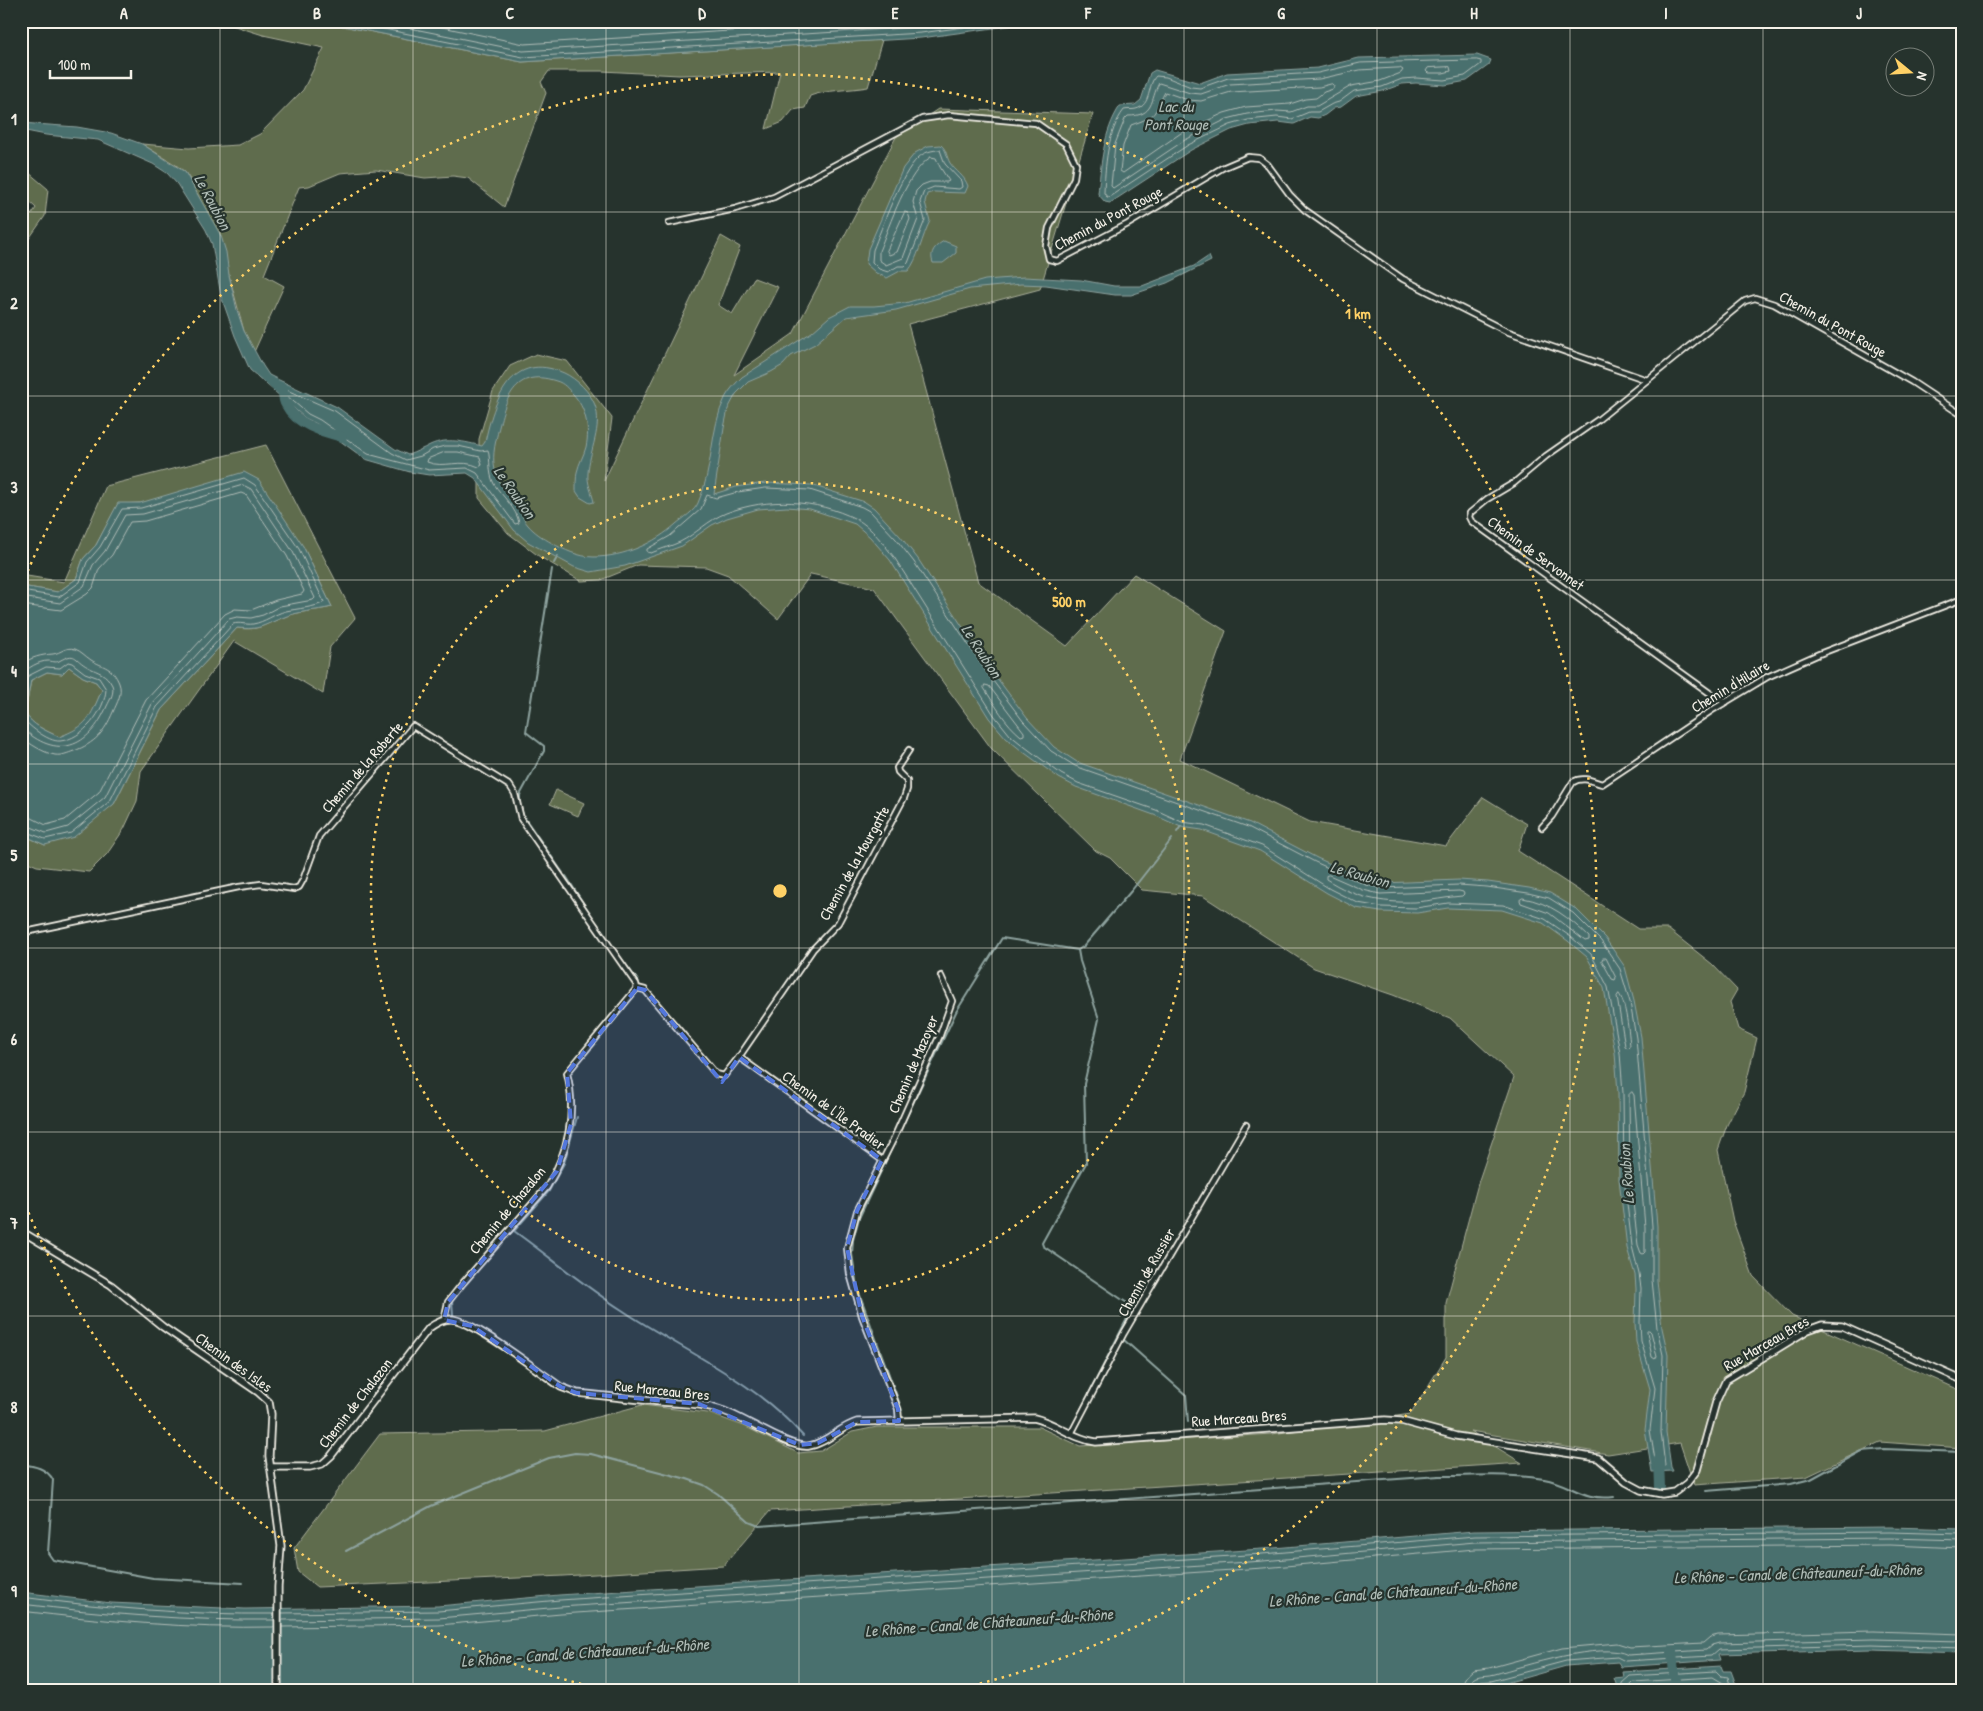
<svg xmlns="http://www.w3.org/2000/svg" width="1983" height="1711" viewBox="0 0 1983 1711" font-family="'Patrick Hand',sans-serif">
<style>
.green{fill:#5f6c4d;stroke:#aaae9a}
.water{fill:#4a6f6e;stroke:#8ea39f;fill-rule:evenodd}
.lines{fill:none;stroke-linecap:round;stroke-linejoin:round}
.shore{stroke:#b0bdb7;stroke-width:1}
.stream{stroke:#8ea39f;stroke-width:2}
.canal{stroke:#4a6f6e;stroke-width:5.5}
.river{stroke:#4a6f6e;stroke-width:10}
.minor-casing{stroke:#f4f1e8;stroke-width:8}
.tertiary-casing{stroke:#f4f1e8;stroke-width:9}
.minor{stroke:#26332d;stroke-width:4.5}
.tertiary{stroke:#26332d;stroke-width:5.5}
.marked{fill:#5377dc;fill-opacity:0.2;stroke:#5377dc;stroke-width:4;stroke-dasharray:10 6;stroke-linejoin:round}
.grid{fill:none;stroke:#f4f1e8;stroke-width:1;stroke-opacity:0.55}
.ring{fill:none;stroke:#ffd166;stroke-width:2.5;stroke-dasharray:2.5 5}
.labels{text-anchor:middle;dominant-baseline:central;stroke-width:4.5;stroke-linejoin:round;paint-order:stroke}
.street-label{font-size:15px;fill:#f4f1e8;stroke:#26332d}
.water-label{font-size:16px;font-style:italic;fill:#b0bdb7;stroke:#26332d}
.centre{fill:#ffd166;stroke:#26332d;stroke-width:2.5}
.ring-label{font-size:15px;text-anchor:middle;font-weight:bold;fill:#ffd166;stroke:#26332d;stroke-width:4.5;stroke-linejoin:round;paint-order:stroke}
.neatline{fill:none;stroke:#f4f1e8;stroke-width:2}
.grid-label{font-size:16px;text-anchor:middle;font-weight:bold;fill:#f4f1e8}
</style>
<rect width="100%" height="100%" fill="#26332d"/>
<filter id="ink" filterUnits="userSpaceOnUse"><feTurbulence type="fractalNoise" baseFrequency=".02" numOctaves="2"/><feDisplacementMap in="SourceGraphic" scale="10" xChannelSelector="R" yChannelSelector="G"/><feConvolveMatrix kernelMatrix="1 2 1 2 8 2 1 2 1" color-interpolation-filters="sRGB"/></filter>
<g filter="url(#ink)">
<g class="green">
<path d="M219,21H318L522,62L882,40L868,87C851,90 825,90 810,96L805,108L793,110L783,122L766,129L780,72L679,75L602,71H549L541,82L546,93L504,207L468,178L453,176L425,178L376,170L340,173L309,186L299,187L264,275L284,286L254,352L244,331L229,275L199,197L191,181L185,172L176,165L142,144L189,148L238,145L260,134L303,90L324,48L263,35Z"/>
<polygon points="938,109 1093,114 1040,289 908,324 978,582 1067,646 1134,574 1226,631 1180,759 1310,822 1446,846 1483,797 1527,824 1518,851 1638,929 1668,929 1712,964 1737,990 1730,1002 1738,1029 1757,1038 1744,1092 1727,1125 1718,1150 1733,1221 1753,1276 1792,1316 1962,1391 1962,1448 1880,1442 1806,1477 1694,1485 1680,1443 1608,1454 1470,1431 1522,1463 770,1511 723,1566 563,1576 317,1587 298,1572 294,1548 380,1434 545,1431 642,1405 708,1413 744,1426 798,1453 821,1451 852,1432 877,1427 1039,1427 1080,1446 1272,1434 1411,1414 1446,1357 1446,1303 1479,1180 1514,1077 1450,1018 1393,995 1314,968 1203,896 1142,890 1110,858 1096,851 991,748 874,588 811,574 778,619 728,575 706,567 638,565 601,580 581,581 540,557 508,533 479,498 479,439 493,391 510,366 536,354 567,361 612,418 604,481 721,236 740,247 718,305 732,314 754,278 778,287 734,375 793,334 896,137"/>
<polygon points="21,166 48,189 45,216 21,250 21,220 32,214 36,208 21,194"/>
<path d="M266,445L355,618L330,647L323,694L234,641L141,771L137,801L124,829L107,854L89,872L37,866L21,859V834L45,845L114,804L161,710L237,628C260,631 262,625 282,618C297,611 316,611 332,607L303,546L140,503L118,504L96,545L83,559L76,579L58,592L21,586V575L64,582L106,486Z"/>
<path d="M69,667L83,677L96,682L102,690L91,716L80,729L59,737C45,730 33,726 25,713L31,680L47,672L62,674Z"/>
<polygon points="556,790 584,803 578,816 550,804"/>
</g>
<g class="water">
<polygon points="318,21 1044,21 921,38 522,62"/>
<path d="M1477,55L1491,60L1489,65L1467,81L1445,85L1416,83L1402,84L1383,91L1356,96L1341,107L1334,108L1325,115L1318,118L1310,117L1294,124L1278,122L1249,125L1231,130L1191,150L1110,203L1105,202L1098,194C1101,164 1103,132 1120,106L1135,105L1141,100L1150,73L1155,70L1200,83L1227,73L1318,68L1359,58Z"/>
<path d="M21,123L77,127L111,133L142,144L185,172L221,236L226,252L229,275L237,310L244,331L263,366L269,375L279,380L337,407L395,449L408,455C416,452 422,449 430,445C447,437 465,442 482,446L485,442C494,400 511,350 564,373C577,379 590,392 595,405C603,427 589,451 588,473C587,484 592,492 594,502L590,503L580,497L576,491C576,485 576,478 577,472C579,463 584,455 586,447C590,429 586,408 573,394C568,389 564,383 556,381C510,366 504,406 496,440C488,476 502,484 520,512C523,516 524,521 528,525C534,532 543,538 552,543C564,550 579,557 594,557C624,557 655,543 676,524C683,518 695,511 698,503C713,471 710,428 725,398C729,390 736,383 742,377L812,332L829,317L850,306H874L905,303L985,280L1024,277L1081,280L1114,286H1142L1194,266L1209,256L1211,261L1167,283L1131,295H1115L1046,285L1021,284L970,289L896,310L846,317L815,344L791,356L783,365L771,372L748,382L736,394L728,409L724,428L714,494L736,487L766,483L811,485L865,502L874,508L900,536L918,559L991,670L1027,718L1054,747L1077,762L1250,823L1317,858L1367,880L1382,883L1459,880L1488,882L1529,888L1550,893L1576,909L1605,938L1625,967L1634,1001L1641,1037L1657,1226V1280L1662,1328L1668,1355L1666,1432L1671,1467L1673,1471L1652,1472L1645,1430L1650,1389L1636,1342L1635,1323L1636,1289L1635,1275L1627,1248L1619,1179L1618,1093L1615,1053L1604,988L1587,957L1568,941L1543,923L1502,910L1448,908L1417,913L1380,912L1356,908L1327,893L1260,851L1202,830L1181,827L1154,815L1076,787L1059,778L1022,751L1006,738L989,718L890,560L870,537L855,524L810,509L787,507L758,509L727,518L712,525L682,546L625,566L591,572L574,567L528,542L514,530L475,478L467,473L429,475L410,472L365,459L317,424L305,418L250,370L235,336L221,296L212,244L206,230L177,184L167,173L153,164L98,140L46,135L21,130Z"/>
<path d="M941,145C947,150 946,156 950,163C956,172 964,175 968,186L965,193L934,192L927,194L925,202L930,221C922,236 918,260 908,271H900L887,278L876,273L866,264L868,249L903,168L915,153L928,146Z"/>
<path d="M944,241L956,246V253L943,263H933C929,252 935,246 944,241Z"/>
<path d="M244,472L259,480L303,546L332,607C316,611 297,611 282,618C261,626 261,630 237,628L161,710L114,804L74,837L45,845L21,834V586L58,592L76,579L83,559L96,545L118,503H140ZM69,667L83,677L96,682L102,690C89,719 89,725 59,737C45,730 33,726 25,713L31,680L47,672L62,674Z"/>
<polygon points="1890,1527 1962,1529 1962,1653 1872,1650 1718,1654 1720,1660 1621,1667 1618,1662 1566,1666 1492,1687 1443,1690 21,1690 21,1592 111,1603 245,1609 438,1606 559,1595 1262,1549 1474,1531"/>
<polygon points="1721,1666 1723,1671 1731,1671 1738,1690 1618,1690 1614,1678 1624,1677 1623,1672"/>
</g>
<g class="lines">
<g class="shore">
<polyline points="344,21 523,57 921,33 1007,21"/>
<polyline points="375,21 523,51 920,27 961,21"/>
<polyline points="413,21 524,44 888,21"/>
<path d="M1477,60L1481,61V64L1465,76L1444,80L1416,78L1402,79L1382,87L1354,91L1339,102L1332,104L1318,112H1309L1292,119L1277,117L1248,120L1230,125L1188,145L1109,197H1107L1104,193C1105,167 1107,132 1124,110C1128,109 1132,110 1136,109C1152,105 1147,85 1156,76L1166,77L1191,87L1200,88L1228,78L1318,73L1360,63Z"/>
<polygon points="1450,67 1451,71 1443,73 1428,73 1426,71 1428,68"/>
<path d="M1400,68L1403,70L1401,73L1380,81L1351,86L1317,106H1307L1291,112L1277,111L1247,114L1227,119L1185,140L1113,188L1111,186L1115,144L1125,119L1128,116C1155,116 1150,100 1159,83L1190,93L1201,94L1230,84L1319,79L1360,70Z"/>
<path d="M1332,84L1334,86L1333,89L1324,92L1316,98L1305,99L1290,104L1246,107L1224,113L1181,133L1123,173L1120,171L1123,146L1131,125C1159,115 1152,116 1165,92L1188,100L1201,101L1231,92L1319,87Z"/>
<path d="M940,150L945,164L961,181L962,187L959,189L934,187L924,191L920,202L925,220L908,263L905,266H898L888,272L879,269L872,262L873,250C882,228 901,173 918,158C924,152 932,150 940,150Z"/>
<path d="M931,157L936,158L940,167L949,181L947,182H930L922,185L916,191L913,202L918,219L903,258L886,265L879,260V251C890,225 907,171 931,157Z"/>
<polygon points="905,212 908,213 910,219 897,252 889,255 887,251"/>
<path d="M289,391L335,411L392,453L406,460L421,456L433,449L445,446H458L481,451L488,450C491,461 488,472 494,484C502,496 517,509 519,523L515,524L477,473L467,468L429,470L368,454L320,420L308,414L286,395V392Z"/>
<path d="M445,452H458L480,457L482,465L479,467C461,458 444,469 427,462L428,459Z"/>
<path d="M766,488L810,490L862,507L871,512L896,539L914,562L987,673L1023,721L1051,751L1075,766L1248,827L1315,862L1366,885L1381,888L1459,885L1487,887L1528,893L1549,898L1573,913L1601,941L1620,969L1630,1002L1636,1038L1652,1226V1280L1657,1328L1663,1355L1661,1432L1665,1466H1656L1650,1430L1655,1388L1641,1341L1640,1323L1641,1288L1639,1274L1632,1246L1624,1178L1623,1093L1620,1053L1608,987L1591,954L1571,937L1545,919L1503,905L1448,903L1416,908L1381,907L1358,903L1330,889L1262,846L1204,825L1182,822L1156,810L1078,783L1061,774L1025,747L1010,735L994,715L894,557C884,545 872,527 856,519C816,499 768,497 726,513C708,520 696,534 680,542C671,546 661,549 651,553L647,552V549L670,536L701,509L707,495L716,498L738,492Z"/>
<path d="M21,591L59,597L80,582L87,562L100,547L122,509L141,508L244,478L255,485L299,549L324,602C318,607 295,609 286,611C274,614 265,622 253,624C246,625 240,622 233,624L157,707L110,801L71,833L45,839L21,830"/>
<polyline points="21,597 60,603 84,586 93,565 105,551 125,515 143,514 243,485 251,489 293,552 315,598 313,600 280,606 263,615 251,618 237,617 229,619 152,704 105,797 68,827 46,833 21,823"/>
<polyline points="21,605 61,610 87,594 93,588 99,569 112,555 130,522 145,521 241,493 246,495 287,556 304,591 302,594 276,600 251,610 235,609 225,614 146,700 99,792 65,820 46,825 30,817 21,816"/>
<path d="M21,664C33,657 40,655 53,654C61,653 66,646 75,649C81,651 85,656 91,660C104,668 112,666 119,683C123,693 117,703 113,712C104,733 95,743 74,751C68,753 62,756 55,755C44,753 30,744 21,737"/>
<path d="M21,675C27,668 39,661 48,661C52,661 56,663 59,661C77,651 73,659 88,667C99,673 106,673 112,685C115,692 110,700 107,706C89,748 57,761 21,727"/>
<path d="M985,685L989,686L1024,732V735L1021,736C1005,723 995,705 984,688Z"/>
<path d="M21,705L24,686L28,676L46,667L60,668L68,662L72,663L85,673L99,678L106,689C105,711 83,739 60,741C48,742 27,725 21,716"/>
<path d="M1329,875L1363,890L1380,894L1459,891L1463,892L1464,894L1462,896C1446,897 1431,901 1415,902C1379,903 1356,898 1326,879V876Z"/>
<path d="M1523,898C1551,903 1569,918 1589,937V940L1585,941L1549,913L1521,903L1520,900Z"/>
<polygon points="1603,958 1606,958 1616,978 1615,980 1612,979 1602,961"/>
<path d="M1619,994C1626,1002 1629,1034 1630,1046L1628,1048L1625,1046L1617,997Z"/>
<polygon points="1632,1092 1634,1095 1645,1227 1645,1252 1643,1254 1641,1253 1638,1245 1630,1178 1629,1095"/>
<polygon points="1649,1330 1651,1332 1657,1356 1655,1359 1652,1357 1647,1332"/>
<path d="M21,1597C105,1608 189,1615 274,1614"/>
<path d="M21,1604C105,1614 189,1621 274,1620"/>
<path d="M21,1611C105,1621 189,1629 274,1627"/>
<polyline points="282,1613 438,1611 560,1600 1262,1554 1475,1536 1890,1532 1962,1534"/>
<polyline points="282,1620 439,1618 560,1607 1263,1561 1475,1542 1890,1538 1962,1540"/>
<polyline points="282,1627 439,1625 561,1614 1263,1568 1475,1549 1890,1545 1962,1548"/>
<polyline points="1461,1690 1464,1678 1473,1670 1489,1668 1562,1648 1617,1643 1630,1647 1703,1643 1710,1637 1718,1635 1873,1631 1962,1634"/>
<path d="M1468,1690C1469,1684 1470,1680 1476,1677C1481,1675 1489,1676 1495,1674C1523,1666 1603,1641 1628,1655L1706,1650L1712,1645L1719,1643L1873,1639L1962,1641"/>
<polyline points="1475,1690 1475,1685 1479,1682 1491,1681 1566,1661 1617,1657 1625,1661 1711,1656 1719,1649 1872,1645 1962,1648"/>
<polyline points="1622,1690 1622,1683 1630,1676 1716,1671 1721,1676 1728,1677 1732,1690"/>
<polyline points="1628,1690 1629,1687 1634,1682 1713,1677 1723,1683 1726,1690"/>
<polyline points="1638,1690 1710,1685 1718,1690"/>
</g>
<g class="stream">
<polyline points="554,563 558,556"/>
<polyline points="520,804 520,795 544,751 544,746 526,732 552,569"/>
<polyline points="521,809 524,817 563,873"/>
<polyline points="1177,832 1181,826"/>
<polyline points="566,876 592,917"/>
<polyline points="609,942 639,982"/>
<polyline points="1078,950 1080,961 1099,1019 1084,1084 1086,1163 1042,1243 1043,1246 1133,1307 1079,1413"/>
<polyline points="592,1048 639,990"/>
<path d="M577,1117L564,1163L549,1191L514,1231C550,1257 584,1286 622,1310C683,1351 754,1380 803,1436"/>
<polyline points="495,1249 513,1231"/>
<polyline points="452,1300 453,1315"/>
<polyline points="1124,1340 1186,1395 1188,1422"/>
<polyline points="902,1410 857,1287 852,1254 853,1240 859,1218 956,1012 1002,938 1078,950 1084,946 1132,890 1172,839"/>
<path d="M21,1464C34,1466 47,1468 53,1480L48,1553L53,1560L153,1578L243,1583"/>
<polyline points="1706,1491 1791,1484 1811,1479 1862,1451 1884,1449 1962,1452"/>
<path d="M346,1551L431,1506L549,1458L575,1453L591,1454L687,1479L704,1485L718,1494L749,1522L759,1526L1439,1476C1473,1476 1510,1473 1544,1479C1572,1484 1582,1501 1614,1497"/>
</g>
<polyline class="canal" points="1798,1690 1809,1690"/>
<g class="river">
<path d="M280,389L283,390C283,394 283,401 286,405C296,425 323,432 342,437"/>
<polyline points="1659,1459 1660,1487"/>
<polyline points="1672,1652 1674,1674 1679,1690"/>
</g>
<defs>
<g id="minor">
<polyline points="669,223 735,209 774,197 922,119 949,115 1036,123 1066,144 1076,164 1074,178 1049,228 1046,246 1049,259 1057,261 1128,224 1222,168 1248,157 1259,158 1268,165 1290,195 1305,210 1403,279 1506,331 1647,380"/>
<polyline points="1726,702 1718,699 1471,521 1469,517 1470,513 1487,499 1514,483 1546,456 1599,419 1745,301 1755,298 1774,304 1912,382 1962,415"/>
<path d="M1542,827L1552,816L1573,782C1583,776 1592,781 1602,784L1714,709L1767,677L1819,654L1962,599"/>
<polyline points="21,933 239,887 261,884 294,889 299,887 303,880 319,836 413,726 510,786 515,794 521,819 636,984 637,988"/>
<polyline points="739,1057 813,949 838,923 904,798 907,789 907,781 898,772 897,768 909,750"/>
<path d="M444,1320L448,1302L463,1283L547,1187C568,1153 577,1112 567,1073L637,988L645,990L716,1074L724,1076L739,1057L882,1160"/>
<polyline points="899,1421 898,1409 862,1316 850,1274 847,1248 857,1211 894,1138 940,1035 952,1001 941,976"/>
<polyline points="1071,1434 1124,1333 1246,1125"/>
</g>
<g id="tertiary">
<polyline points="21,1231 111,1285 163,1327 258,1392 269,1402 271,1414 269,1456 281,1546 278,1587 278,1690"/>
<path d="M270,1467H310L322,1464L331,1456L429,1328C436,1323 443,1319 451,1319C471,1319 541,1373 561,1387L577,1393C605,1396 633,1399 661,1402C682,1404 702,1403 721,1410C744,1417 789,1449 809,1446C825,1444 840,1427 857,1422L1034,1418C1056,1423 1073,1439 1096,1442L1385,1420L1401,1421L1456,1436L1598,1458L1626,1482L1641,1490L1662,1494L1675,1492L1687,1483L1697,1470L1716,1402L1726,1380L1808,1330L1822,1325L1842,1326L1962,1380"/>
</g>
</defs>
<use href="#minor" class="minor-casing"/>
<use href="#tertiary" class="tertiary-casing"/>
<use href="#minor" class="minor"/>
<use href="#tertiary" class="tertiary"/>
</g>
</g>
<path class="marked" d="M637,988L645,990L722,1082L739,1057L882,1160L857,1211L847,1248L862,1316L898,1409L899,1421L857,1422L818,1443L800,1445L699,1404L577,1393L561,1387L472,1326L444,1320L448,1302L557,1171L571,1124L567,1073Z"/>
<path class="grid" d="M220,21V1690M413,21V1690M606,21V1690M799,21V1690M992,21V1690M1184,21V1690M1377,21V1690M1570,21V1690M1763,21V1690M21,212H1962M21,396H1962M21,580H1962M21,764H1962M21,948H1962M21,1132H1962M21,1316H1962M21,1500H1962"/>
<g class="ring">
<circle cx="780" cy="891" r="409"/>
<path d="M603 1689A817 817 0 0 1 22 1197M22 585A817 817 0 1 1 957 1689"/>
</g>
<g class="labels">
<g class="street-label">
<text transform="translate(1108 218) rotate(-28)">Chemin du Pont Rouge</text>
<text transform="translate(1833 324) rotate(29)">Chemin du Pont Rouge</text>
<text transform="translate(1536 553) rotate(36)">Chemin de Servonnet</text>
<text transform="translate(1730 686) rotate(-31)">Chemin d'Hilaire</text>
<text transform="translate(362 767) rotate(-49)">Chemin de la Roberte</text>
<text transform="translate(854 863) rotate(-61)">Chemin de la Mourgatte</text>
<text transform="translate(913 1064) rotate(-67)">Chemin de Mazoyer</text>
<text transform="translate(834 1110) rotate(36)">Chemin de l'Île Pradier</text>
<text transform="translate(507 1210) rotate(-50)">Chemin de Chazalon</text>
<text transform="translate(1146 1272) rotate(-60)">Chemin de Russier</text>
<text transform="translate(1766 1343) rotate(-30)">Rue Marceau Bres</text>
<text transform="translate(234 1362) rotate(36)">Chemin des Isles</text>
<text transform="translate(662 1390) rotate(6)">Rue Marceau Bres</text>
<text transform="translate(355 1403) rotate(-52)">Chemin de Chalazon</text>
<text transform="translate(1239 1418) rotate(-4)">Rue Marceau Bres</text>
</g>
<g class="water-label">
<text x="1176" y="106">Lac du<tspan x="1176" dy="18">Pont Rouge</tspan></text>
<text transform="translate(213 202) rotate(62)">Le Roubion</text>
<text transform="translate(515 492) rotate(55)">Le Roubion</text>
<text transform="translate(982 651) rotate(57)">Le Roubion</text>
<text transform="translate(1360 874) rotate(16)">Le Roubion</text>
<text transform="translate(1626 1174) rotate(-94)">Le Roubion</text>
<text transform="translate(1798 1573) rotate(-2)">Le Rhône - Canal de Châteauneuf-du-Rhône</text>
<text transform="translate(1393 1592) rotate(-4)">Le Rhône - Canal de Châteauneuf-du-Rhône</text>
<text transform="translate(989 1622) rotate(-4)">Le Rhône - Canal de Châteauneuf-du-Rhône</text>
<text transform="translate(585 1652) rotate(-4)">Le Rhône - Canal de Châteauneuf-du-Rhône</text>
</g>
</g>
<circle cx="780" cy="891" r="8" class="centre"/>
<g class="ring-label">
<text x="1358" y="319">1 km</text>
<text x="1069" y="607">500 m</text>
</g>
<rect width="1983" height="1711" fill="none" stroke="#26332d" stroke-width="55"/>
<g transform="translate(1910 72) rotate(108)"><circle r="24" fill="#26332d" stroke="#787f78"/>
<path d="M0-4L9 19L0 12L-9 19Z" fill="#ffd166"/>
<text y="-8" font-size="14" font-weight="bold" text-anchor="middle" fill="#f4f1e8">N</text>
</g>
<path d="M50 70v8h81v-8" fill="none" stroke="#f4f1e8" stroke-width="2.5"/>
<text x="58" y="70" font-size="15" fill="#f4f1e8" stroke="#26332d" stroke-width="4" paint-order="stroke">100 m</text>
<rect x="28" y="28" width="1928" height="1656" class="neatline"/>
<g class="grid-label">
<text x="124" y="19">A</text>
<text x="317" y="19">B</text>
<text x="510" y="19">C</text>
<text x="702" y="19">D</text>
<text x="895" y="19">E</text>
<text x="1088" y="19">F</text>
<text x="1281" y="19">G</text>
<text x="1474" y="19">H</text>
<text x="1666" y="19">I</text>
<text x="1859" y="19">J</text>
<text x="14" y="125">1</text>
<text x="14" y="309">2</text>
<text x="14" y="493">3</text>
<text x="14" y="677">4</text>
<text x="14" y="861">5</text>
<text x="14" y="1045">6</text>
<text x="14" y="1229">7</text>
<text x="14" y="1413">8</text>
<text x="14" y="1597">9</text>
</g>
</svg>
